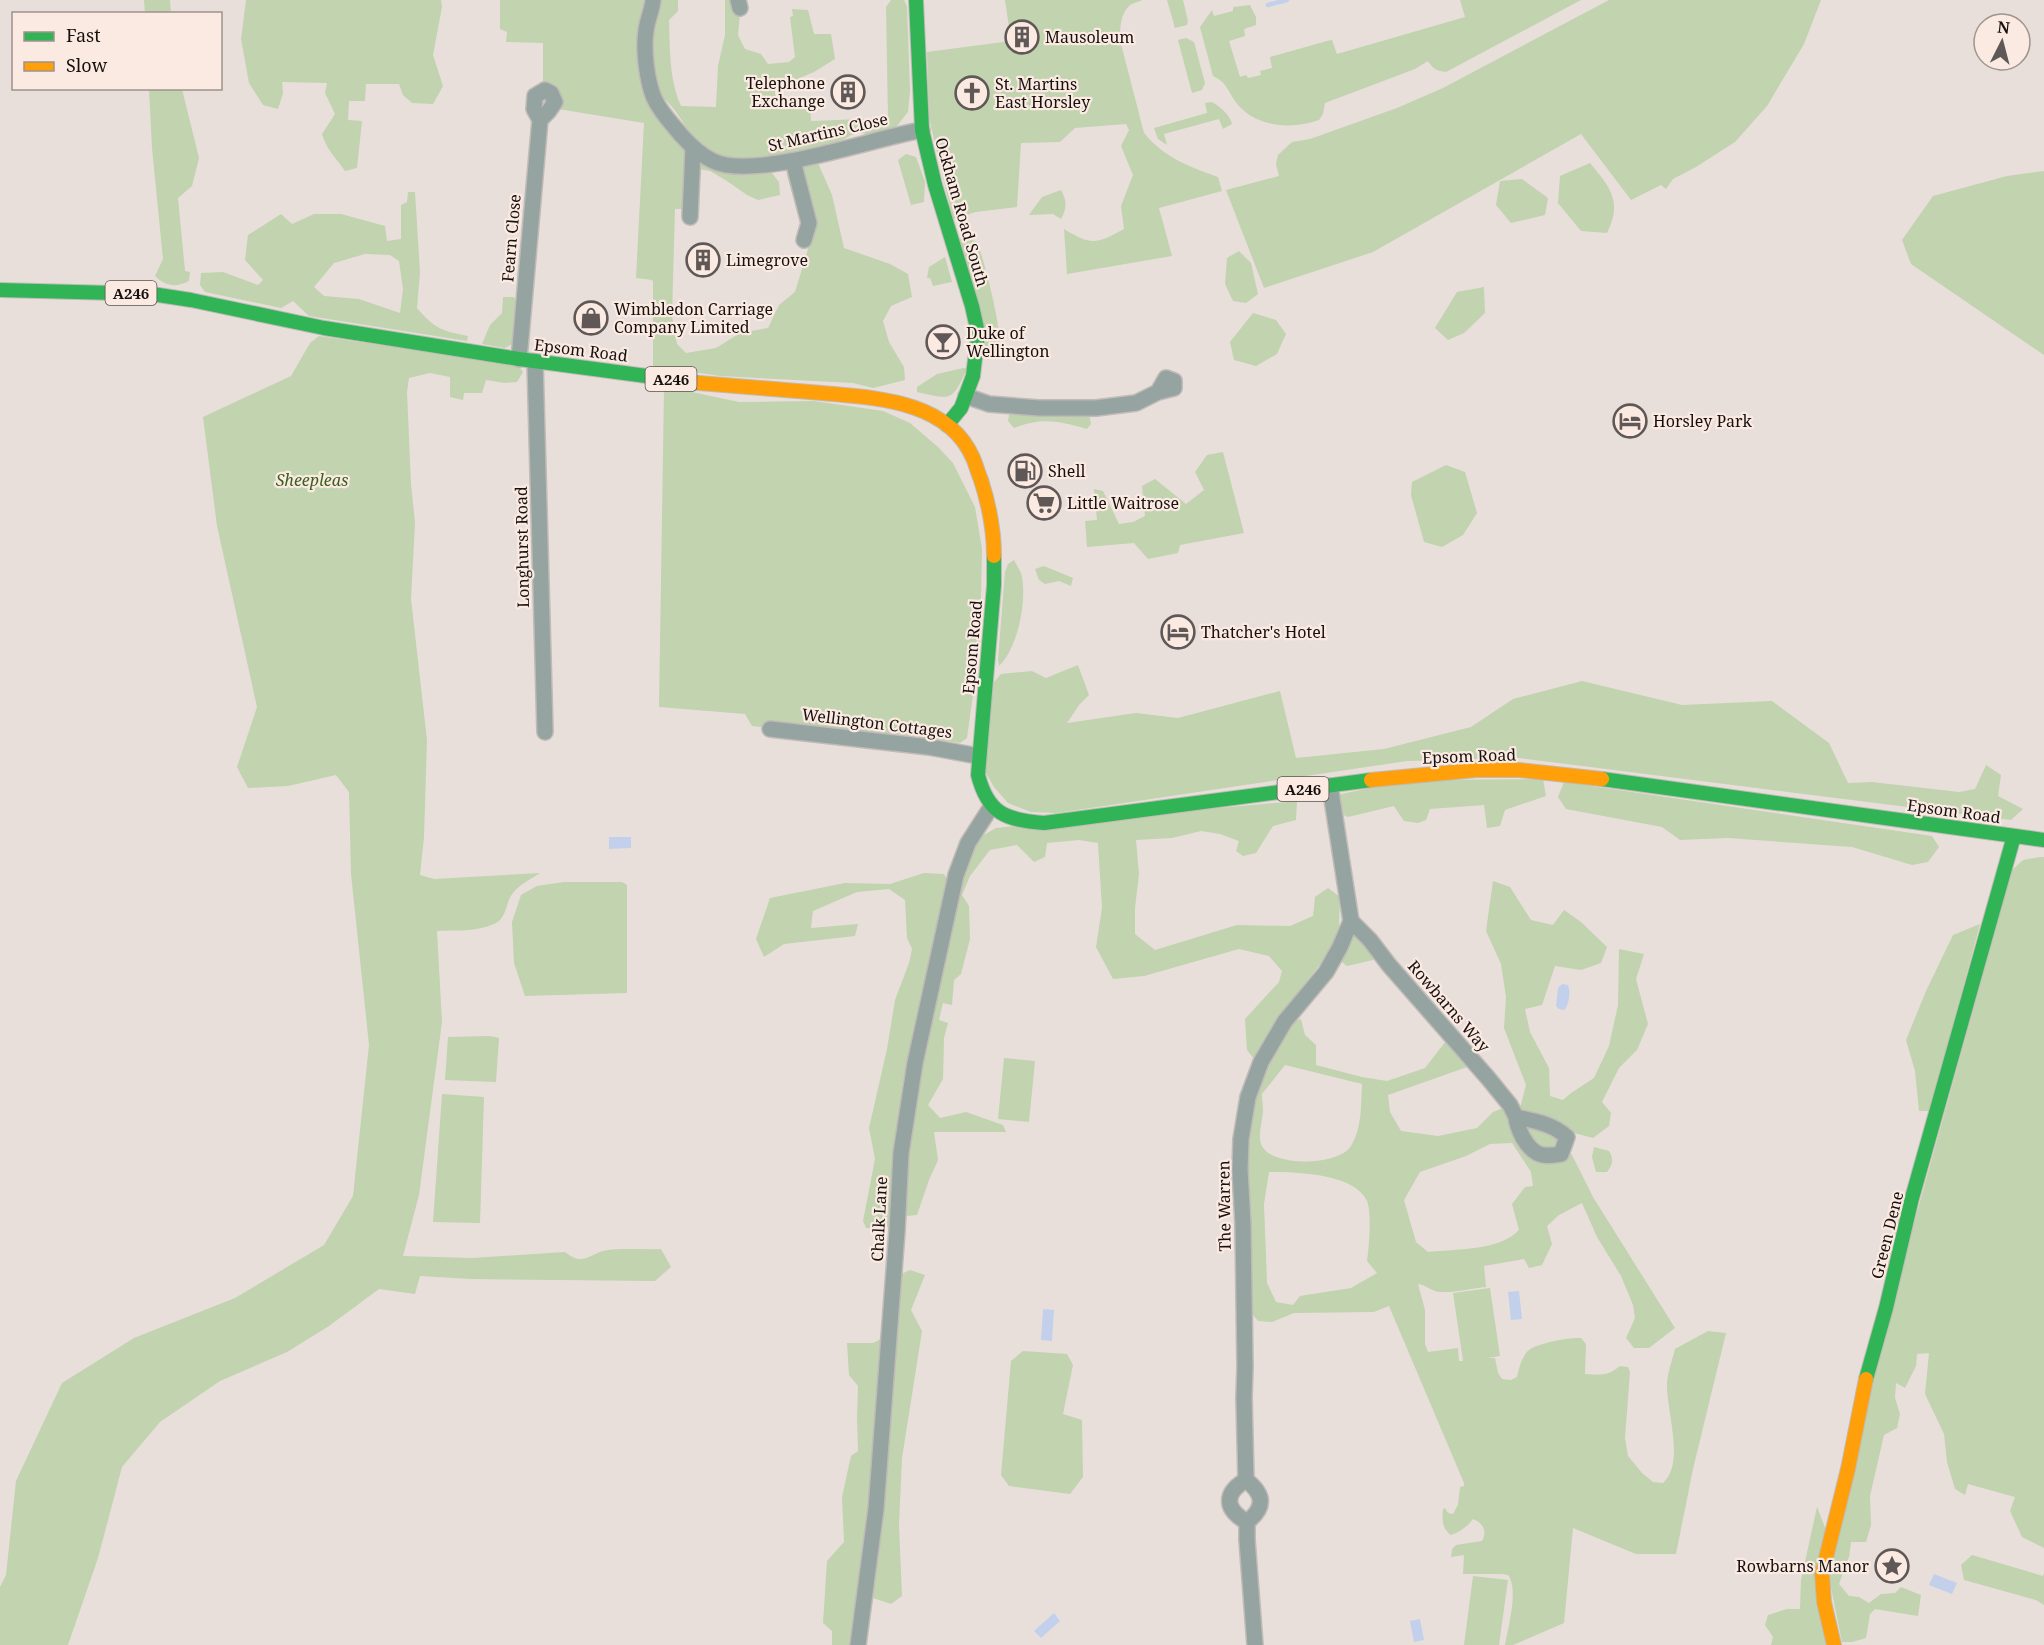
<svg xmlns="http://www.w3.org/2000/svg" width="2044" height="1645" viewBox="0 0 2044 1645" font-family="'Noto Serif',serif">
<style>
.green{fill:#c1d3af;fill-rule:evenodd}
.water{fill:#c2d0eb}
.lines{fill:none;stroke-linecap:round;stroke-linejoin:round}
.stream{stroke:#c2d0eb;stroke-width:4.5}
.street-casing{stroke:#c1bbb7;stroke-width:18}
.fast-casing{stroke:#c1bbb7;stroke-width:16}
.slow-casing{stroke:#c1bbb7;stroke-width:16}
.street{stroke:#95a4a0;stroke-width:15}
.fast{stroke:#30b455;stroke-width:14}
.slow{stroke:#ff9f0a;stroke-width:14}
.labels{text-anchor:middle;dominant-baseline:central;stroke-width:4.5;stroke-linejoin:round;paint-order:stroke}
.shield{fill:#fbeae2;stroke:#5b514e;stroke-width:1.5}
.shield-label{font-size:15px;font-weight:bold;fill:#16100e}
.poi-label{font-size:16px;fill:#16100e;stroke:#fbeae2;text-anchor:start}
.street-label{font-size:16px;fill:#16100e;stroke:#fbeae2}
.park-label{font-size:16px;font-style:italic;fill:#39611e;stroke:#fbeae2}
</style>
<rect width="100%" height="100%" fill="#e8dfdb"/>
<g class="green">
<polygon points="144,0 170,0 171,13 145,13"/>
<path d="M246,0H441L442,7L433,55L443,86L433,104L412,103L403,95L399,84H366L365,101H349L348,120L362,121L357,168L345,171C336,158 326,149 322,134L335,114L325,93L327,83L282,82L283,93L278,109L263,105L249,83L241,39Z"/>
<polygon points="500,0 647,0 657,114 656,117 685,151 687,209 675,209 672,316 677,344 686,353 716,348 740,333 768,328 779,305 795,292 808,249 787,175 798,166 818,163 832,195 844,248 890,264 908,274 912,297 891,306 883,321 889,342 904,367 905,380 873,388 853,383 720,376 653,366 653,282 652,280 636,278 644,123 558,109 543,84 543,43 506,42 507,32 500,29"/>
<path d="M660,0H678V11L669,20C670,49 669,79 681,106L716,107L718,66L725,35V0H735L740,14L738,35L745,49L761,54L768,64L789,62L795,57L790,17L793,16L792,9L808,10L814,34H831L835,59L814,72L776,88V98L810,100L811,121L888,118L886,7L891,0H904L907,6L910,91L908,112L896,127L870,135L857,132L833,145L802,153L799,150C784,153 765,160 749,161C726,161 703,150 689,131C680,119 673,104 660,96L652,67L650,37Z"/>
<path d="M1005,0H1142C1139,2 1132,3 1129,6C1120,15 1120,29 1120,40L1144,133C1163,157 1190,167 1218,177L1222,191L1159,208L1172,256L1067,274L1064,229C1092,246 1096,244 1124,229L1121,206L1133,175L1121,146L1129,130L1126,124L1075,128L1060,142L1021,143L1017,207L976,212L953,219L929,118L927,52L1011,41Z"/>
<polygon points="1167,0 1183,0 1188,21 1187,25 1175,28"/>
<path d="M1460,0H1581L1446,72C1437,71 1433,69 1428,61L1415,69L1325,103L1323,114L1319,120C1294,129 1260,128 1240,107C1229,96 1229,83 1213,76L1200,27L1212,10L1214,16L1233,11V7L1250,5L1256,17V25L1244,29L1245,36L1229,41L1240,77L1246,75L1248,78L1261,75L1260,71L1272,68L1270,57L1327,41L1332,40L1337,54L1465,17Z"/>
<polygon points="1609,0 1821,0 1804,44 1767,106 1735,142 1696,167 1673,179 1666,189 1661,185 1631,200 1581,134 1373,252 1264,288 1226,190 1279,176 1276,164 1278,155 1292,142 1310,139 1397,108 1443,88"/>
<polygon points="1186,38 1194,42 1205,83 1202,90 1192,93 1178,40"/>
<path d="M149,89H182L199,158L192,186L178,198L185,271L190,272L189,281C176,288 165,286 155,276L163,259L152,148Z"/>
<path d="M1211,102C1218,104 1231,116 1232,124L1223,129L1219,119L1164,134L1167,145L1158,139L1154,128L1207,113L1205,103Z"/>
<polygon points="906,154 916,157 925,182 924,202 911,205 898,160"/>
<path d="M1590,163C1610,187 1623,202 1607,233L1581,231L1558,203L1560,176Z"/>
<path d="M701,165C711,165 722,173 733,174C746,176 759,172 772,173L779,182L780,195L758,200L747,195L727,181L710,171L698,169Z"/>
<polygon points="2044,171 2044,355 1911,264 1902,240 1933,196 2007,176"/>
<polygon points="1522,179 1548,198 1545,215 1511,223 1496,205 1500,181"/>
<path d="M1061,190C1067,201 1067,208 1061,219L1053,214L1029,215L1042,197Z"/>
<path d="M408,192H415L420,272L417,308C435,329 442,331 468,336L467,341L309,316L293,301L281,308L205,292L200,285L201,273L223,272L258,285L263,280L245,260L248,235L281,214L292,224L314,214H341L385,226L387,241L401,239V205L407,202ZM365,254L390,255L399,261L403,289L400,313L359,299L324,296L314,287L334,263Z"/>
<path d="M965,237L977,242C984,259 1002,329 999,346C998,349 996,352 994,355L986,358L960,239Z"/>
<polygon points="1239,251 1251,263 1258,294 1246,303 1233,301 1225,284 1227,258"/>
<polygon points="945,257 952,282 933,286 930,278 927,278 929,267"/>
<polygon points="1484,287 1485,313 1464,333 1448,340 1435,328 1457,292"/>
<polygon points="503,297 514,297 519,309 516,342 505,348 482,344 490,325 502,313"/>
<polygon points="1253,313 1276,320 1286,334 1277,354 1256,366 1234,360 1230,342"/>
<path d="M319,336L518,365L523,372L517,382L505,383L486,380L482,393H464L463,400L450,397V377L430,373L409,378L407,392L411,484L415,523L411,599L427,740L424,837L420,875L434,879L540,873C531,879 520,884 513,893C505,902 508,918 494,924C477,932 455,930 437,931L442,1022L419,1195L403,1256L472,1258L565,1252C585,1268 590,1252 608,1250C625,1248 644,1250 661,1249L671,1267L655,1281L471,1279L420,1276L415,1294L379,1289L329,1326L287,1352L220,1381L160,1422L122,1467L98,1558L68,1645H0V1587L6,1575L16,1481L62,1383L134,1338L235,1298L324,1245L353,1196L369,1045L351,874L349,792L336,775L288,786L248,788L237,767L257,707L217,526L203,417L291,376L310,343Z"/>
<path d="M968,367C952,400 954,401 917,392V387L937,374Z"/>
<polygon points="664,390 687,391 739,402 814,401 883,411 910,423 938,447 953,463 975,507 982,549 980,645 967,738 960,743 890,733 882,739 752,726 745,714 659,707"/>
<path d="M1010,410L1089,414L1091,424L1087,429C1059,421 1042,417 1014,428L1008,421Z"/>
<polygon points="1223,452 1244,533 1180,545 1178,553 1148,559 1134,543 1087,547 1085,521 1097,520 1094,489 1103,491 1119,524 1133,522 1145,516 1142,486 1155,479 1186,504 1204,490 1195,472 1207,455"/>
<polygon points="1446,465 1465,472 1477,513 1463,535 1442,547 1424,542 1411,495 1412,482"/>
<path d="M1014,560C1016,564 1019,569 1021,573C1028,598 1018,648 999,666L998,660L1005,572L1008,564Z"/>
<polygon points="1044,566 1073,578 1071,586 1059,581 1045,584 1039,580 1035,569"/>
<polygon points="1078,665 1089,695 1079,705 1067,723 1136,713 1178,718 1280,691 1296,758 1384,749 1471,727 1513,699 1582,681 1682,705 1772,701 1829,743 1848,783 1872,782 1959,792 1975,789 1986,765 2001,775 1998,796 2023,809 2011,820 1519,758 1407,761 1057,813 1031,812 1008,803 994,787 983,768 994,682 1001,674 1032,671 1046,678"/>
<polygon points="1543,779 1546,796 1505,810 1500,826 1487,828 1484,805 1430,809 1426,820 1418,823 1404,821 1394,806 1348,817 1341,814 1337,795 1408,780"/>
<polygon points="1564,782 1932,836 1939,847 1928,862 1912,865 1852,847 1728,838 1680,840 1662,827 1566,809 1558,797"/>
<polygon points="1297,801 1296,820 1273,826 1256,853 1243,856 1236,851 1239,841 1220,834 1201,831 1172,838 1136,840 1139,874 1135,908 1135,934 1155,950 1237,925 1290,926 1313,916 1315,897 1328,888 1340,897 1339,928 1330,951 1280,1016 1254,1059 1247,1050 1245,1019 1279,982 1282,971 1269,956 1239,949 1144,976 1113,979 1096,947 1102,908 1098,843 1079,840 1047,843 1045,857 1034,862 1017,845 990,850 970,876 962,895 969,906 970,939 961,974 954,980 952,1005 943,1003 939,1020 948,1023 944,1038 943,1079 928,1105 940,1118 966,1112 1003,1125 1006,1132 934,1132 938,1160 929,1180 917,1215 907,1216 901,1208 909,1127 956,886 975,840 996,828 1005,827"/>
<polygon points="2040,857 2044,857 2044,1548 2022,1537 2010,1511 2015,1497 1968,1484 1965,1495 1955,1489 1947,1462 1944,1434 1925,1394 1929,1353 1917,1354 1916,1366 1905,1388 1896,1383 1895,1398 1900,1414 1897,1428 1884,1435 1870,1496 1871,1525 1866,1542 1851,1542 1849,1557 1839,1584 1849,1596 1859,1597 1869,1603 1881,1594 1895,1593 1901,1587 1921,1595 1918,1616 1875,1609 1870,1614 1866,1638 1852,1642 1842,1642 1828,1573 1890,1310 2012,870 2023,860"/>
<polygon points="924,873 944,874 948,881 926,989 903,1081 896,1142 892,1224 885,1229 866,1228 863,1221 875,1159 869,1128 887,1049 895,1000 909,963 912,949 907,938 905,900 889,889 857,892 813,911 811,928 858,924 855,936 784,944 764,957 756,939 770,898 845,883 890,884"/>
<polygon points="1493,881 1510,887 1531,920 1553,925 1564,910 1581,922 1607,947 1601,963 1581,970 1555,966 1542,1005 1525,1009 1530,1032 1549,1068 1550,1096 1563,1100 1571,1093 1594,1078 1609,1046 1618,1005 1619,949 1644,954 1636,979 1648,1024 1637,1050 1619,1068 1602,1102 1611,1113 1609,1126 1593,1138 1574,1133 1550,1118 1534,1117 1520,1108 1526,1085 1504,1028 1506,997 1501,964 1486,931"/>
<polygon points="564,882 622,882 627,885 627,993 525,996 514,963 512,922 521,895 537,886"/>
<polygon points="1980,924 1930,1111 1919,1111 1915,1071 1906,1040 1926,991 1953,935"/>
<polygon points="1353,936 1358,936 1375,957 1373,960 1347,966 1342,962 1341,956"/>
<path d="M1301,1019L1305,1035L1316,1045V1065L1362,1077L1387,1081L1425,1068L1446,1041L1470,1066L1388,1095L1390,1112L1401,1131L1438,1136L1477,1128L1493,1112L1503,1108L1511,1117L1558,1140L1572,1155L1593,1197L1675,1328L1649,1348H1634L1626,1338L1635,1318L1633,1305L1621,1276L1597,1237L1582,1203L1559,1215L1547,1226L1552,1244L1542,1265L1529,1268L1524,1259L1484,1266L1486,1287C1473,1288 1454,1293 1441,1292C1432,1292 1427,1285 1418,1284L1425,1310V1344L1428,1352L1458,1348L1459,1361H1463L1453,1293L1490,1288L1500,1356L1487,1358H1495L1498,1373L1502,1379L1511,1380L1517,1377C1519,1368 1522,1356 1529,1350C1537,1343 1571,1337 1581,1338L1586,1344L1585,1374C1601,1375 1608,1376 1620,1366L1628,1367L1630,1372L1625,1438L1628,1456L1642,1473L1653,1482L1663,1483C1685,1464 1667,1413 1667,1386C1667,1374 1672,1361 1675,1349L1708,1331L1726,1333L1693,1469L1676,1554H1636L1573,1528L1564,1623L1513,1645H1505C1508,1628 1519,1589 1508,1575L1502,1574H1463L1464,1555L1451,1557L1452,1549L1456,1545L1482,1541C1488,1531 1482,1522 1473,1519C1467,1527 1460,1532 1451,1535C1442,1529 1442,1519 1443,1509L1445,1508L1448,1513L1453,1514L1458,1505L1460,1487L1464,1486V1483L1389,1306L1374,1312L1294,1313L1272,1322L1258,1321L1249,1310L1246,1289L1247,1119L1260,1077L1292,1022ZM1285,1065L1362,1084C1361,1105 1362,1128 1351,1146C1339,1166 1269,1168 1261,1144C1258,1135 1262,1122 1263,1112C1263,1106 1262,1100 1262,1094ZM1512,1143L1531,1172L1533,1186L1525,1187L1512,1204L1519,1230C1500,1251 1455,1249 1428,1252L1416,1242L1404,1200L1420,1172L1466,1156L1490,1144ZM1269,1172C1296,1172 1354,1173 1367,1201C1372,1213 1369,1247 1367,1261L1377,1273L1351,1288L1300,1296L1293,1305L1276,1302L1267,1283L1264,1204Z"/>
<polygon points="490,1036 499,1038 496,1082 445,1080 448,1037"/>
<polygon points="1004,1058 1035,1061 1029,1122 998,1119"/>
<polygon points="442,1094 484,1097 480,1223 433,1222"/>
<path d="M1594,1147L1609,1151C1614,1160 1613,1164 1607,1172H1596L1592,1157Z"/>
<polygon points="910,1270 925,1275 911,1310 922,1331 902,1458 899,1525 902,1596 891,1604 870,1597 899,1275"/>
<polygon points="883,1338 869,1525 853,1645 832,1645 832,1631 823,1623 827,1561 844,1542 842,1497 851,1456 858,1451 857,1418 858,1386 849,1375 847,1343 873,1343"/>
<polygon points="1023,1351 1067,1354 1073,1365 1063,1414 1082,1420 1083,1477 1070,1494 1009,1486 1001,1475 1011,1361"/>
<polygon points="1817,1507 1826,1530 1826,1645 1771,1645 1773,1637 1765,1625 1768,1615 1787,1609 1800,1609 1801,1580"/>
<polygon points="1972,1555 2043,1576 2044,1573 2044,1605 2036,1600 1964,1580 1961,1565"/>
<polygon points="1473,1576 1508,1580 1499,1645 1464,1645"/>
</g>
<g class="water">
<polygon points="609,837 631,837 631,848 609,849"/>
<path d="M1562,984L1568,985C1571,992 1569,1005 1564,1010L1559,1009L1556,1006L1558,988Z"/>
<polygon points="1519,1291 1522,1319 1511,1320 1508,1292"/>
<polygon points="1043,1309 1054,1310 1052,1341 1041,1340"/>
<polygon points="1934,1574 1957,1583 1952,1594 1929,1585"/>
<polygon points="1054,1613 1060,1621 1041,1638 1034,1631"/>
<polygon points="1420,1619 1424,1640 1414,1642 1410,1621"/>
</g>
<g class="lines">
<polyline class="stream" points="1268,5 1287,0"/>
<defs>
<g id="street">
<path d="M653,0C652,11 647,20 646,31C643,50 647,81 654,98C660,112 672,124 681,135C690,145 700,155 713,161C755,181 873,138 922,130"/>
<polyline points="738,0 740,8"/>
<polyline points="793,161 809,223 804,240"/>
<polyline points="690,217 693,148"/>
<polyline points="519,359 540,120 534,109 535,96 545,90 551,93 555,102 548,112 540,120"/>
<polyline points="535,361 545,732"/>
<polyline points="966,396 989,404 1039,408 1096,408 1136,403 1158,392 1166,378 1174,381 1174,388 1158,392"/>
<polyline points="770,729 929,747 978,756"/>
<path d="M1351,921L1370,940L1389,965L1488,1078L1510,1105L1516,1117C1535,1121 1553,1124 1567,1137L1561,1154C1554,1155 1544,1157 1537,1153C1526,1147 1517,1129 1516,1117"/>
<path d="M1246,1480C1224,1493 1224,1509 1247,1522"/>
<polyline points="858,1645 876,1509 897,1231 901,1153 915,1063 956,875 968,843 991,807"/>
<path d="M1255,1645L1247,1540V1522C1266,1507 1264,1494 1246,1480L1244,1397L1245,1367L1243,1224L1240,1170L1241,1139L1248,1097L1261,1062L1285,1021L1326,972L1340,947L1351,921L1330,786"/>
</g>
<g id="fast">
<polyline points="916,0 922,130 935,185 972,306 978,333 973,376 961,408 947,425"/>
<polyline points="0,290 152,294 191,300 324,328 519,359 699,383"/>
<path d="M994,556V585L978,775C988,814 1006,820 1044,823L1371,780"/>
<polyline points="1602,779 2044,840"/>
<polyline points="1866,1379 1886,1308 1912,1198 2014,836"/>
</g>
<g id="slow">
<path d="M699,383C740,386 781,390 822,393C875,398 948,400 973,458C976,465 978,473 981,480C989,505 994,530 994,556"/>
<polyline points="1371,780 1476,770 1519,770 1602,779"/>
<polyline points="1834,1645 1824,1602 1822,1574 1848,1469 1866,1379"/>
</g>
</defs>
<use href="#street" class="street-casing"/>
<use href="#fast" class="fast-casing"/>
<use href="#slow" class="slow-casing"/>
<use href="#street" class="street"/>
<use href="#fast" class="fast"/>
<use href="#slow" class="slow"/>
</g>
<defs>
<symbol id="building-ring" viewBox="-11 -11 22 22"><circle r="9.5" fill="#fbeae2" stroke="#605856" stroke-width="1.5"/><path d="M-4-6H4V6H1V3H-1V6H-4ZM-2.5-4.3h1.7v1.8h-1.7ZM.8-4.3h1.7v1.8H.8ZM-2.5-1h1.7V.8h-1.7ZM.8-1h1.7V.8H.8Z" fill="#605856"/></symbol>
<symbol id="church-ring" viewBox="-11 -11 22 22"><circle r="9.5" fill="#fbeae2" stroke="#605856" stroke-width="1.5"/><path d="M-1.2-6h2.4v3.5h3.3v2.4h-3.3V6h-2.4V-.1h-3.3v-2.4h3.3Z" fill="#605856"/></symbol>
<symbol id="shop-ring" viewBox="-11 -11 22 22"><circle r="9.5" fill="#fbeae2" stroke="#605856" stroke-width="1.5"/><path d="M-5-2.5h2.3a2.7 3.5 0 0 1 5.4 0H5L5.5 6h-11ZM-1.5-2.5h3a1.5 2.3 0 0 0-3 0Z" fill="#605856"/></symbol>
<symbol id="bar-ring" viewBox="-11 -11 22 22"><circle r="9.5" fill="#fbeae2" stroke="#605856" stroke-width="1.5"/><path d="M-6-5H6L.8 .8V4.5H3.5V6h-7V4.5H-.8V.8Z" fill="#605856"/></symbol>
<symbol id="hotel-ring" viewBox="-11 -11 22 22"><circle r="9.5" fill="#fbeae2" stroke="#605856" stroke-width="1.5"/><path d="M-6-4.5h1.5V1H6V5H4.5V3h-9V5H-6ZM-4 0a1.8 1.8 0 1 1 3.6 0ZM.5 0V-2.5h3Q6-2.5 6 0Z" fill="#605856"/></symbol>
<symbol id="fuel-ring" viewBox="-11 -11 22 22"><circle r="9.5" fill="#fbeae2" stroke="#605856" stroke-width="1.5"/><path d="M-5.5-6h7V0h2V4h1.3V-2.5L3-4.5l.8-.8L6-3V5H2.5V1h-1V6h-7ZM-4.2-4.7v3.2H.2V-4.7Z" fill="#605856"/></symbol>
<symbol id="supermarket-ring" viewBox="-11 -11 22 22"><circle r="9.5" fill="#fbeae2" stroke="#605856" stroke-width="1.5"/><path d="M-6-5.5h2.5l.6 2H6L4.5 2H-2.5L-4.4-4H-6ZM-1.5 3.2a1.3 1.3 0 1 0 .1 0ZM3 3.2a1.3 1.3 0 1 0 .1 0Z" fill="#605856"/></symbol>
<symbol id="sight-ring" viewBox="-11 -11 22 22"><circle r="9.5" fill="#fbeae2" stroke="#605856" stroke-width="1.5"/><path d="M0-6L1.8-2.2L6-1.7L2.9 1.2L3.7 5.4L0 3.3L-3.7 5.4L-2.9 1.2L-6-1.7L-1.8-2.2Z" fill="#605856"/></symbol>
</defs>
<g fill-rule="evenodd">
<use href="#building-ring" x="1003" y="18" width="38" height="38"/>
<use href="#building-ring" x="829" y="73" width="38" height="38"/>
<use href="#church-ring" x="953" y="74" width="38" height="38"/>
<use href="#building-ring" x="684" y="241" width="38" height="38"/>
<use href="#shop-ring" x="572" y="299" width="38" height="38"/>
<use href="#bar-ring" x="924" y="323" width="38" height="38"/>
<use href="#hotel-ring" x="1611" y="402" width="38" height="38"/>
<use href="#fuel-ring" x="1006" y="452" width="38" height="38"/>
<use href="#supermarket-ring" x="1025" y="484" width="38" height="38"/>
<use href="#hotel-ring" x="1159" y="613" width="38" height="38"/>
<use href="#sight-ring" x="1873" y="1547" width="38" height="38"/>
</g>
<g class="labels">
<g class="shield">
<rect x="105.5" y="281" width="51" height="24" rx="4.5"/>
<rect x="645.5" y="367" width="51" height="24" rx="4.5"/>
<rect x="1277.5" y="777" width="51" height="24" rx="4.5"/>
</g>
<g class="shield-label">
<text x="131" y="293">A246</text>
<text x="671" y="379">A246</text>
<text x="1303" y="789">A246</text>
</g>
<g class="poi-label">
<text x="1045" y="37">Mausoleum</text>
<text x="825" y="83" text-anchor="end">Telephone<tspan x="825" dy="18">Exchange</tspan></text>
<text x="995" y="84">St. Martins<tspan x="995" dy="18">East Horsley</tspan></text>
<text x="726" y="260">Limegrove</text>
<text x="614" y="309">Wimbledon Carriage<tspan x="614" dy="18">Company Limited</tspan></text>
<text x="966" y="333">Duke of<tspan x="966" dy="18">Wellington</tspan></text>
<text x="1653" y="421">Horsley Park</text>
<text x="1048" y="471">Shell</text>
<text x="1067" y="503">Little Waitrose</text>
<text x="1201" y="632">Thatcher's Hotel</text>
<text x="1869" y="1566" text-anchor="end">Rowbarns Manor</text>
</g>
<g class="street-label">
<text transform="translate(828 132) rotate(-13)">St Martins Close</text>
<text transform="translate(962 212) rotate(74)">Ockham Road South</text>
<text transform="translate(511 238) rotate(-85)">Fearn Close</text>
<text transform="translate(581 350) rotate(7)">Epsom Road</text>
<text transform="translate(522 547) rotate(-91)">Longhurst Road</text>
<text transform="translate(972 647) rotate(-85)">Epsom Road</text>
<text transform="translate(877 723) rotate(7)">Wellington Cottages</text>
<text transform="translate(1469 756) rotate(-2)">Epsom Road</text>
<text transform="translate(1954 811) rotate(8)">Epsom Road</text>
<text transform="translate(1449 1006) rotate(49)">Rowbarns Way</text>
<text transform="translate(1224 1206) rotate(-91)">The Warren</text>
<text transform="translate(879 1219) rotate(-87)">Chalk Lane</text>
<text transform="translate(1887 1235) rotate(-76)">Green Dene</text>
</g>
<g class="park-label">
<text x="312" y="480">Sheepleas</text>
</g>
</g>
<rect x="12" y="12" width="210" height="78" fill="#fbeae2" stroke="#9f938d" stroke-width="1.5"/>
<rect x="24" y="32" width="30" height="9" fill="#30b455" stroke="#9f938d" stroke-width="1.5"/>
<text x="66" y="42" font-size="18" fill="#16100e">Fast</text>
<rect x="24" y="62" width="30" height="9" fill="#ff9f0a" stroke="#9f938d" stroke-width="1.5"/>
<text x="66" y="72" font-size="18" fill="#16100e">Slow</text>
<g transform="translate(2002 42) rotate(6)"><circle r="28" fill="#fbeae2" stroke="#9f938d" stroke-width="1.5"/>
<path d="M0-4.5L10 22L0 15L-10 22Z" fill="#605856"/>
<text y="-9" font-size="16" font-weight="bold" text-anchor="middle" fill="#16100e">N</text>
</g>
</svg>
